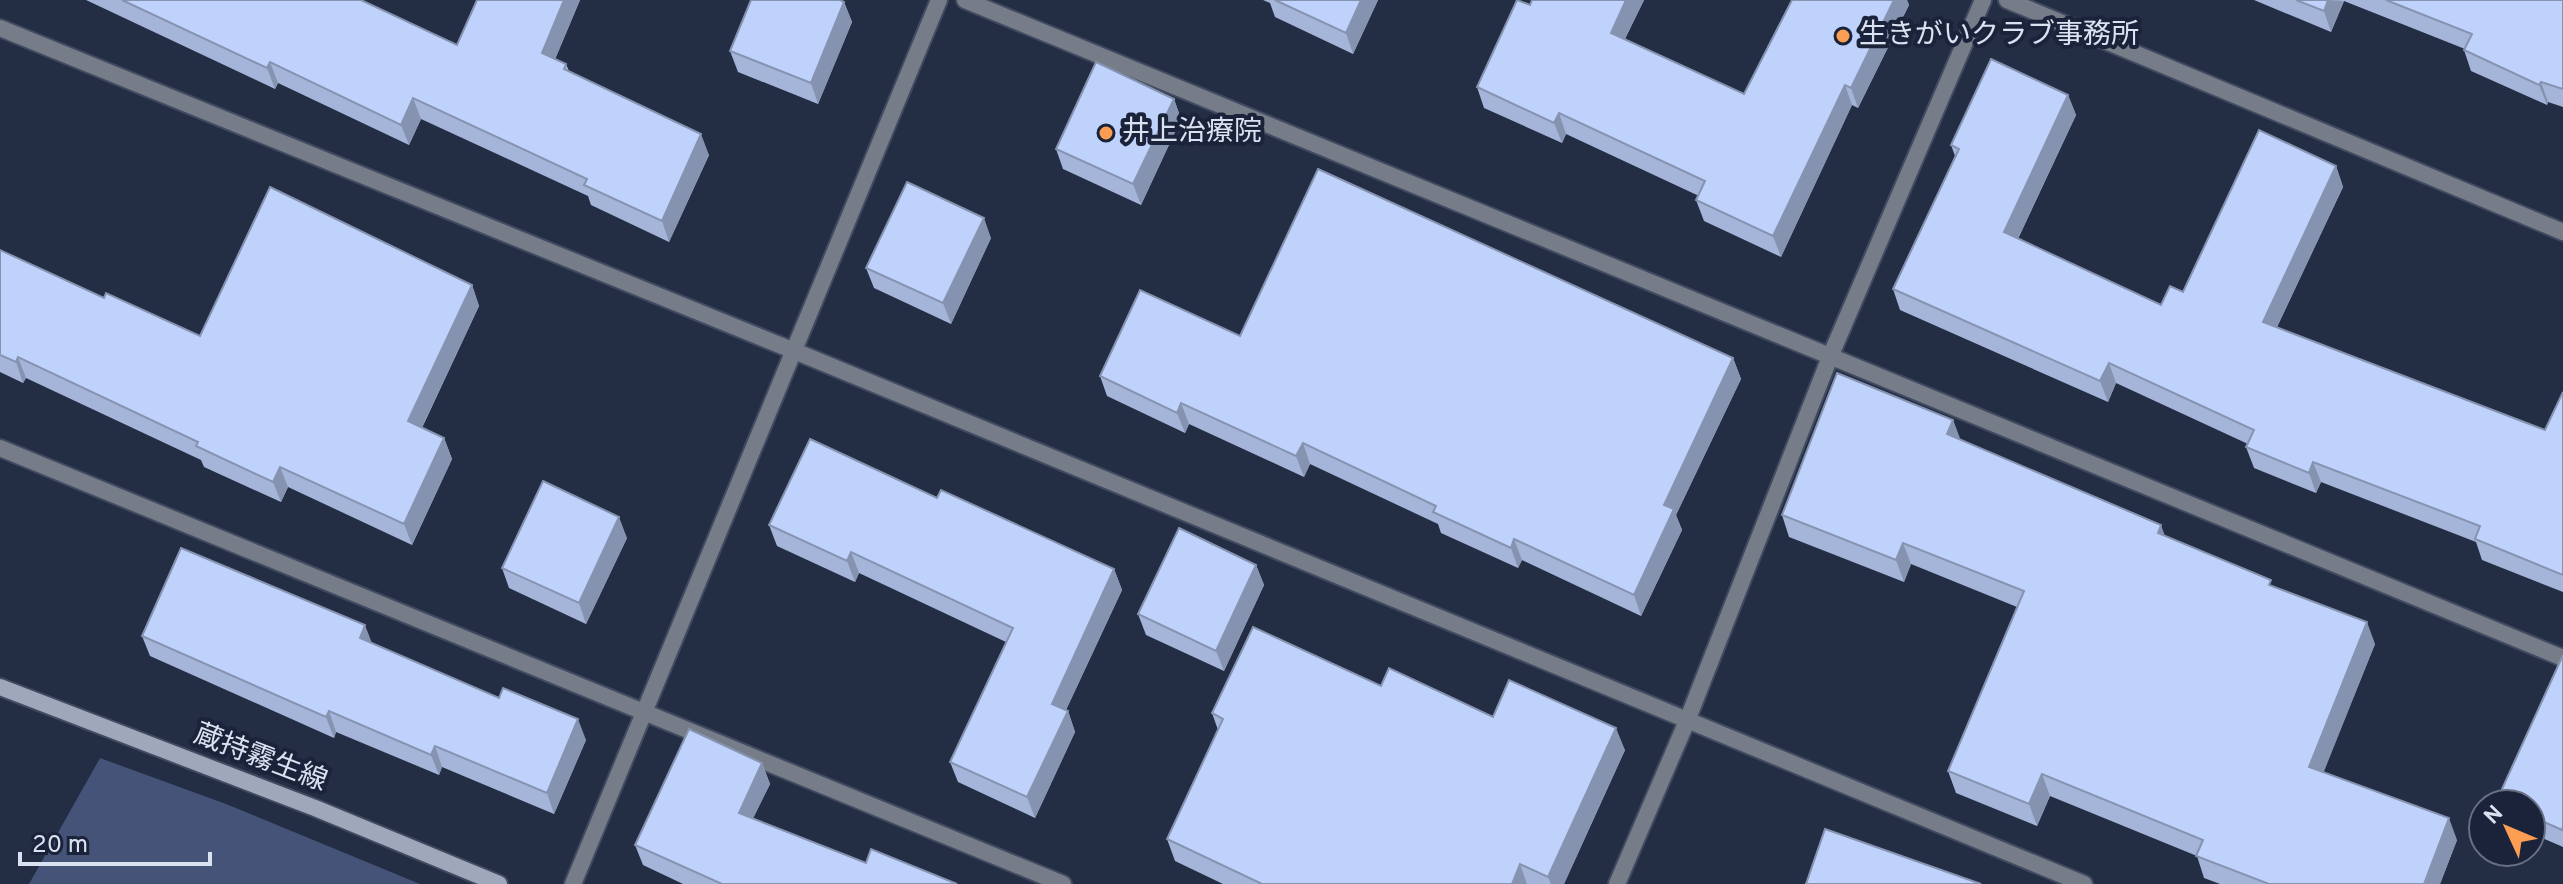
<svg xmlns="http://www.w3.org/2000/svg" width="2563" height="884" viewBox="0 0 2563 884" font-family="Overpass,'Noto Sans JP',sans-serif">
<style>
.forest{fill:#445377}
.lines{fill:none;stroke-linecap:round;stroke-linejoin:round}
.street-casing{stroke:#404a60;stroke-width:20}
.secondary-casing{stroke:#404a60;stroke-width:20}
.street{stroke:#767c88;stroke-width:16}
.secondary{stroke:#9fa8bb;stroke-width:16}
.wall{fill:#a4b5d9}
.shaded-wall{fill:#8693b0}
.building{fill:#bfd2fc;stroke:#8693b0;stroke-width:2}
.poi-dot{fill:#fc9d54;stroke:#1a2339;stroke-width:3}
.labels{text-anchor:middle;dominant-baseline:central;stroke-width:8;stroke-linejoin:round;paint-order:stroke}
.poi-label{font-size:28px;fill:#dae1f0;stroke:#1a2339;text-anchor:start}
.street-label{font-size:28px;fill:#dae1f0;stroke:#1a2339}
</style>
<rect width="100%" height="100%" fill="#232d44"/>
<polygon class="forest" points="100,758 226,804 420,884 29,884"/>
<g class="lines">
<defs>
<g id="street">
<polyline points="965,0 2563,658"/>
<polyline points="2007,0 2563,232"/>
<polyline points="0,28 792,350 2084,884"/>
<polyline points="0,448 1063,884"/>
<polyline points="573,884 939,0"/>
<polyline points="1617,884 1687,721 1830,357 1983,0"/>
</g>
<polyline id="secondary" points="0,687 315,808 499,884"/>
</defs>
<use href="#street" class="street-casing"/>
<use href="#secondary" class="secondary-casing"/>
<use href="#street" class="street"/>
<use href="#secondary" class="secondary"/>
</g>
<g class="wall">
<polygon points="86,0 361,0 457,45 580,0 555,59 566,64 569,71 709,155 669,242 591,205 588,196 421,119 409,145 278,83 275,89"/>
<polygon points="1263,0 1378,0 1353,54 1275,17 1270,3"/>
<polygon points="1532,0 1644,0 1625,39 1744,94 1792,0 1907,0 1909,5 1858,108 1852,105 1781,257 1704,221 1696,200 1699,196 1566,134 1562,143 1484,108 1477,87"/>
<polygon points="2254,0 2563,0 2563,107 2548,102 2547,105 2471,71 2464,50 2465,49 2344,1 2331,32"/>
<polygon points="844,2 852,22 818,104 738,72 730,51"/>
<polygon points="2068,95 2076,115 2018,239 2161,305 2183,292 2336,166 2343,187 2277,327 2545,430 2563,392 2563,592 2482,560 2476,542 2321,482 2316,493 2254,468 2246,447 2248,444 2116,383 2108,402 1900,310 1893,289 1955,156 1951,145"/>
<polygon points="1174,99 1181,119 1141,205 1063,169 1056,149"/>
<polygon points="991,238 951,324 874,288 866,268"/>
<polygon points="0,250 104,298 200,336 472,285 479,306 422,428 444,438 452,459 412,545 288,487 281,502 204,467 201,460 26,378 23,383 0,372"/>
<polygon points="1240,336 1733,358 1741,379 1676,515 1682,530 1641,616 1522,560 1518,568 1441,533 1438,524 1310,464 1304,477 1189,424 1185,433 1107,396 1100,376"/>
<polygon points="1953,420 1960,440 2274,587 2375,644 2323,772 2457,840 2440,884 2220,884 2204,878 2197,856 2050,796 2037,826 1956,793 1948,771 2017,607 1911,564 1904,582 1789,537 1782,515"/>
<polygon points="937,498 1114,569 1122,590 1066,710 1068,711 1075,732 1035,818 958,782 950,762 1006,642 859,573 855,582 777,546 769,525"/>
<polygon points="627,538 586,624 509,588 502,568"/>
<polygon points="1256,565 1264,585 1224,671 1146,635 1138,614"/>
<polygon points="142,636 372,643 586,740 554,814 442,767 439,775 336,732 334,738 150,656"/>
<polygon points="2563,655 2563,847 2531,833 2531,804 2499,804 2497,800"/>
<polygon points="1381,686 1493,717 1625,750 1564,884 1223,884 1175,861 1167,839 1218,730 1212,713"/>
<polygon points="762,763 770,784 753,818 866,863 957,884 683,884 643,865 635,845"/>
</g>
<g class="shaded-wall">
<polygon points="564,0 580,0 549,74 542,53"/>
<polygon points="1361,0 1378,0 1353,54 1346,33"/>
<polygon points="1626,0 1644,0 1618,53 1611,33"/>
<polygon points="1894,0 1907,0 1909,5 1858,108 1851,88"/>
<polygon points="2328,0 2344,1 2331,32 2324,11"/>
<polygon points="844,2 852,22 818,104 811,83"/>
<polygon points="270,62 278,83 275,89 267,68"/>
<polygon points="2541,82 2548,102 2547,105 2539,85"/>
<polygon points="1845,85 1852,105 1781,257 1773,236"/>
<polygon points="2068,95 2076,115 2011,253 2004,232"/>
<polygon points="413,98 421,119 409,145 401,125"/>
<polygon points="1174,99 1181,119 1141,205 1133,184"/>
<polygon points="1559,113 1566,134 1562,143 1554,123"/>
<polygon points="701,134 709,155 669,242 662,221"/>
<polygon points="2336,166 2343,187 2270,342 2263,322"/>
<polygon points="984,218 991,238 951,324 943,303"/>
<polygon points="472,285 479,306 415,442 408,421"/>
<polygon points="18,357 26,378 23,383 16,362"/>
<polygon points="1733,358 1741,379 1676,515 1682,530 1641,616 1634,595 1664,505"/>
<polygon points="2109,363 2116,383 2108,402 2100,381"/>
<polygon points="1181,403 1189,424 1185,433 1177,413"/>
<polygon points="1953,420 1961,441 1947,434"/>
<polygon points="444,438 452,459 412,545 404,524"/>
<polygon points="1303,443 1310,464 1304,477 1296,456"/>
<polygon points="2313,462 2321,482 2316,493 2309,473"/>
<polygon points="280,467 288,487 281,502 273,482"/>
<polygon points="619,517 627,538 586,624 579,603"/>
<polygon points="2161,525 2169,547 2158,533"/>
<polygon points="1514,539 1522,560 1518,568 1511,548"/>
<polygon points="1903,543 1911,564 1904,582 1896,560"/>
<polygon points="851,552 859,573 855,582 847,561"/>
<polygon points="1256,565 1264,585 1224,671 1216,651"/>
<polygon points="1114,569 1122,590 1059,725 1052,704"/>
<polygon points="2367,622 2375,644 2317,789 2309,767"/>
<polygon points="365,625 373,646 360,638"/>
<polygon points="329,711 336,732 334,738 326,717"/>
<polygon points="1068,711 1075,732 1035,818 1027,797"/>
<polygon points="578,719 586,740 554,814 547,793"/>
<polygon points="1616,728 1625,750 1564,884 1551,884 1548,877"/>
<polygon points="435,746 442,767 439,775 431,755"/>
<polygon points="762,763 770,784 746,833 739,813"/>
<polygon points="2042,774 2050,796 2037,826 2029,804"/>
<polygon points="2449,818 2457,840 2440,884 2424,884"/>
<polygon points="1520,864 1527,884 1512,884"/>
</g>
<g class="building">
<polygon points="122,0 361,0 457,45 477,0 564,0 542,53 566,64 564,69 701,134 662,221 584,185 587,179 413,98 401,125 270,62 267,68"/>
<polygon points="751,0 840,0 844,2 811,83 730,51"/>
<polygon points="1275,0 1361,0 1346,33"/>
<polygon points="1517,0 1530,5 1532,0 1626,0 1611,33 1744,94 1792,0 1894,0 1851,88 1845,85 1773,236 1696,200 1705,181 1559,113 1554,123 1477,87"/>
<polygon points="2296,0 2328,0 2324,11"/>
<polygon points="2386,0 2563,0 2563,89 2541,82 2539,85 2464,50 2472,34"/>
<polygon points="1991,59 2068,95 2004,232 2161,305 2170,286 2183,292 2259,130 2336,166 2263,322 2545,430 2563,392 2563,575 2475,539 2480,526 2313,462 2309,473 2246,447 2254,430 2109,363 2100,381 1893,289 1959,149 1951,145"/>
<polygon points="1096,62 1174,99 1133,184 1056,149"/>
<polygon points="1318,169 1733,358 1664,505 1674,509 1634,595 1514,539 1511,548 1433,512 1436,506 1303,443 1296,456 1181,403 1177,413 1100,376 1140,290 1240,336"/>
<polygon points="907,182 984,218 943,303 866,268"/>
<polygon points="270,187 472,285 408,421 444,438 404,524 280,467 273,482 196,446 198,442 18,357 16,362 0,355 0,250 104,298 106,293 200,336"/>
<polygon points="1837,373 1953,420 1947,434 2161,525 2158,533 2271,580 2269,585 2367,622 2309,767 2449,818 2424,884 2269,884 2196,856 2203,840 2042,774 2029,804 1948,771 2024,591 1903,543 1896,560 1782,515"/>
<polygon points="810,439 937,498 941,490 1114,569 1052,704 1068,711 1027,797 950,762 1013,628 851,552 847,561 769,525"/>
<polygon points="543,481 619,517 579,603 502,568"/>
<polygon points="1179,528 1256,565 1216,651 1138,614"/>
<polygon points="181,548 365,625 360,638 499,698 503,688 578,719 547,793 435,746 431,755 329,711 326,717 142,636"/>
<polygon points="1253,627 1381,686 1389,668 1493,717 1509,680 1616,728 1548,877 1520,864 1512,884 1262,884 1167,839 1223,719 1212,713"/>
<polygon points="2563,655 2563,826 2562,830 2531,816 2531,804 2505,804 2497,800"/>
<polygon points="689,729 762,763 739,813 866,863 871,849 957,884 722,884 635,845"/>
<polygon points="1825,829 1981,884 1806,884"/>
</g>
<g class="poi-dot">
<circle cx="1843" cy="36" r="8"/>
<circle cx="1106" cy="133" r="8"/>
</g>
<g class="labels">
<g class="poi-label">
<text x="1859" y="36">生きがいクラブ事務所</text>
<text x="1122" y="133">井上治療院</text>
</g>
<g class="street-label">
<text transform="translate(260 759) rotate(21)">蔵持霧生線</text>
</g>
</g>
<g transform="translate(2507 828) rotate(314)"><circle r="38" fill="#1a2339" stroke="#676f82" stroke-width="2"/>
<path d="M0-6L14 30L0 20L-14 30Z" fill="#fc9d54"/>
<text y="-12" font-size="22" font-weight="bold" text-anchor="middle" fill="#dae1f0">N</text>
</g>
<path d="M20 852v12h190v-12" fill="none" stroke="#dae1f0" stroke-width="4"/>
<text x="32" y="852" font-size="24" fill="#dae1f0" stroke="#1a2339" stroke-width="6" paint-order="stroke">20 m</text>
</svg>
